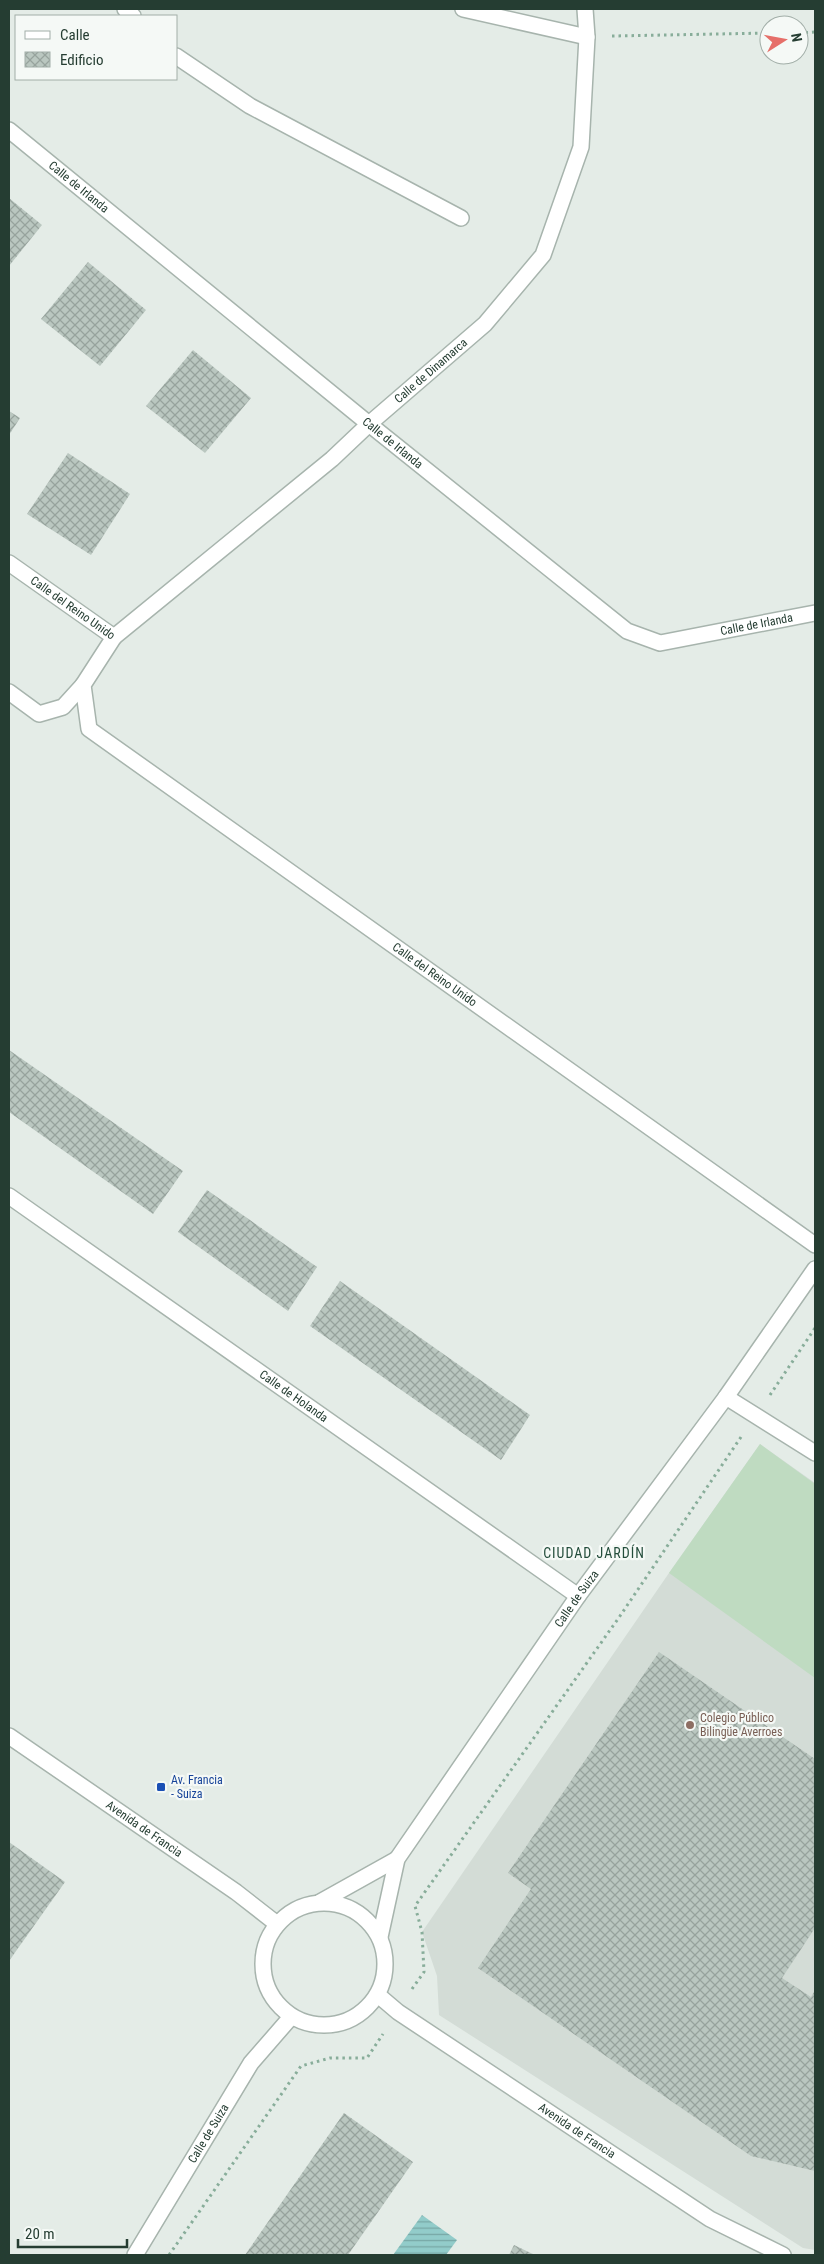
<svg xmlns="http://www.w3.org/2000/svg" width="824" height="2264" viewBox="0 0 824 2264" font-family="'Roboto Condensed',sans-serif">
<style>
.built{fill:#d3dcd6}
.pitch{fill:#bfdbc1}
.water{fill:url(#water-rules)}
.building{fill:url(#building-cross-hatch)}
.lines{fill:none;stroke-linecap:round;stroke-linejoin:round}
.minor-casing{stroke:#a7b4ad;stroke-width:18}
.path{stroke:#88ad9a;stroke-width:3;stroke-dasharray:2.5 4;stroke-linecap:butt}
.minor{stroke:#fff;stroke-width:15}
.education-dot{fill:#8d6e63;stroke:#f5f9f6;stroke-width:2}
.transit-dot{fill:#1a4fb4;stroke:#f5f9f6;stroke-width:2}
.labels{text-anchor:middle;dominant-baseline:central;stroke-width:4.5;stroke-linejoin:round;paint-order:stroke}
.street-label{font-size:12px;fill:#253d32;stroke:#f5f9f6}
.education-label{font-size:12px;fill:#785e54;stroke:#f5f9f6;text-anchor:start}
.transit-label{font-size:12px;fill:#164399;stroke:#f5f9f6;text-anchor:start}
.neighbourhood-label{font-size:14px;letter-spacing:1px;fill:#234d3b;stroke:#f5f9f6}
</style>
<defs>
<pattern id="water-rules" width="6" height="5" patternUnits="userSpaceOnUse" patternTransform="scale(1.25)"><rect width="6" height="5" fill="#92ccca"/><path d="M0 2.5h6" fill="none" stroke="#77a7a5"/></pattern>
<pattern id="building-cross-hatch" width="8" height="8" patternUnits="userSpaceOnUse" patternTransform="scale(1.25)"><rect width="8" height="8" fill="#bac7c0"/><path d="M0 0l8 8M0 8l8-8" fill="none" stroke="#97a39d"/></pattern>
</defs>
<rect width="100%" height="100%" fill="#e4ece7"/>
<polygon class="built" points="760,1444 815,1483 815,2250 803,2248 439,2015 437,1976 422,1932 669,1573"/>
<polygon class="pitch" points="760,1444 815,1484 815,1678 669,1573"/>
<polygon class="water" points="422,2215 457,2240 446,2255 393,2255"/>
<g class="building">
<polygon points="9,198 42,225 9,266"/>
<polygon points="88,262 146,310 100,366 41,319"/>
<polygon points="193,350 251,398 205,453 146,406"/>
<polygon points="9,411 20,418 9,435"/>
<polygon points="68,453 130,494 91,555 27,514"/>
<polygon points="9,1050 183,1171 153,1214 9,1112"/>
<polygon points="207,1190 317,1267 288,1311 178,1232"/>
<polygon points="340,1281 530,1415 501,1460 310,1326"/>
<polygon points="659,1652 815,1759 815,1928 782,1978 811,1997 815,1990 815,2171 751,2156 478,1968 531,1889 508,1873"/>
<polygon points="9,1842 65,1882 9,1961"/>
<polygon points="344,2113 413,2162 348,2255 245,2255"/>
<polygon points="514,2245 535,2255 509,2255"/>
</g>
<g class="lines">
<defs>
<g id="minor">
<polyline points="125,9 133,16"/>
<polyline points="463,9 587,37"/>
<polyline points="176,56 250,106 461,218"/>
<path id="s1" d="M9,130L369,424L627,631L660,643L815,613"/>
<path id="s2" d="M9,563L114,637L83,685L89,729L815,1245"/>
<path id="s3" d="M114,637L332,459L369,424L485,324L543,255L581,147L587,37L585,9"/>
<polyline points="9,692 39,714 63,707 83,685"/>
<path id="s4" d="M9,1196L578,1596"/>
<polyline points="726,1397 815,1453"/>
<path id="s5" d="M9,1736L236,1892L277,1924"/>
<polyline points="320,1902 397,1859"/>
<circle cx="324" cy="1964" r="61"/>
<path id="s6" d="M380,1937L397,1859L578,1596L726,1397L815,1269"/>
<path id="s7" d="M378,1995L398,2012L710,2219L783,2255"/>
<path id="s8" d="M135,2255L251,2063L291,2017"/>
</g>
</defs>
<use href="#minor" class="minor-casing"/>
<g class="path">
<polyline points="799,33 815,32"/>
<polyline points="612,36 769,33"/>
<polyline points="770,1395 815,1328"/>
<polyline points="412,1989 424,1972 422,1932 415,1906 620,1616 741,1437"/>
<polyline points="169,2255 301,2066 330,2058 367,2058 383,2034"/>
</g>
<use href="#minor" class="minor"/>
</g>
<circle class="education-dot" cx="690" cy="1725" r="5"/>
<rect class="transit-dot" x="156" y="1782" width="10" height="10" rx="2.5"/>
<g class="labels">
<g class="street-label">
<text stroke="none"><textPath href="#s1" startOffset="90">Calle de Irlanda</textPath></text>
<text stroke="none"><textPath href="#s3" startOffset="414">Calle de Dinamarca</textPath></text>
<text stroke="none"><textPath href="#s1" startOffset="495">Calle de Irlanda</textPath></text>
<text stroke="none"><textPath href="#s2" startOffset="78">Calle del Reino Unido</textPath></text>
<text stroke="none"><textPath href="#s1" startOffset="929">Calle de Irlanda</textPath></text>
<text stroke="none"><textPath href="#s2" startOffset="654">Calle del Reino Unido</textPath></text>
<text stroke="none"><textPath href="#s4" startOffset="348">Calle de Holanda</textPath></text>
<text stroke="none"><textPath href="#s6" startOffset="396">Calle de Suiza</textPath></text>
<text stroke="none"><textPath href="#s5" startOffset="164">Avenida de Francia</textPath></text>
<text stroke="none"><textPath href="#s7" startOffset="241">Avenida de Francia</textPath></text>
<text stroke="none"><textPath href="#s8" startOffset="142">Calle de Suiza</textPath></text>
</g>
<g class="education-label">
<text x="700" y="1718">Colegio Público<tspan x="700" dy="14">Bilingüe Averroes</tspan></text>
</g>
<g class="transit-label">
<text x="171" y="1780">Av. Francia<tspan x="171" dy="14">- Suiza</tspan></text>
</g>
<g class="neighbourhood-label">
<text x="594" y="1553">CIUDAD JARDÍN</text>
</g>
</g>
<rect width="824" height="2264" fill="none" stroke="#253d32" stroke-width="20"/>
<rect x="15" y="15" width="162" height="65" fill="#f5f9f6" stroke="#a2aea8"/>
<rect x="25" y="31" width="25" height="8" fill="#ffffff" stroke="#a2aea8"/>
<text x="60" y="40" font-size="15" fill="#253d32">Calle</text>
<rect x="25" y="52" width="25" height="15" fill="url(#building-cross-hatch)" stroke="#a2aea8"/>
<text x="60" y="65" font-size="15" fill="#253d32">Edificio</text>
<g transform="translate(784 40) rotate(79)"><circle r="24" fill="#f5f9f6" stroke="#a2aea8"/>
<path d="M0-4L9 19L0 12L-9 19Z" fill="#e66f69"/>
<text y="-8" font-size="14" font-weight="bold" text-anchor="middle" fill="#253d32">N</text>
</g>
<path d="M18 2239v8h109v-8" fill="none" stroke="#253d32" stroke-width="2.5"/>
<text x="25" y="2239" font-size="15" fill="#253d32" stroke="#f5f9f6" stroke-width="4" paint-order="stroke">20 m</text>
</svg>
